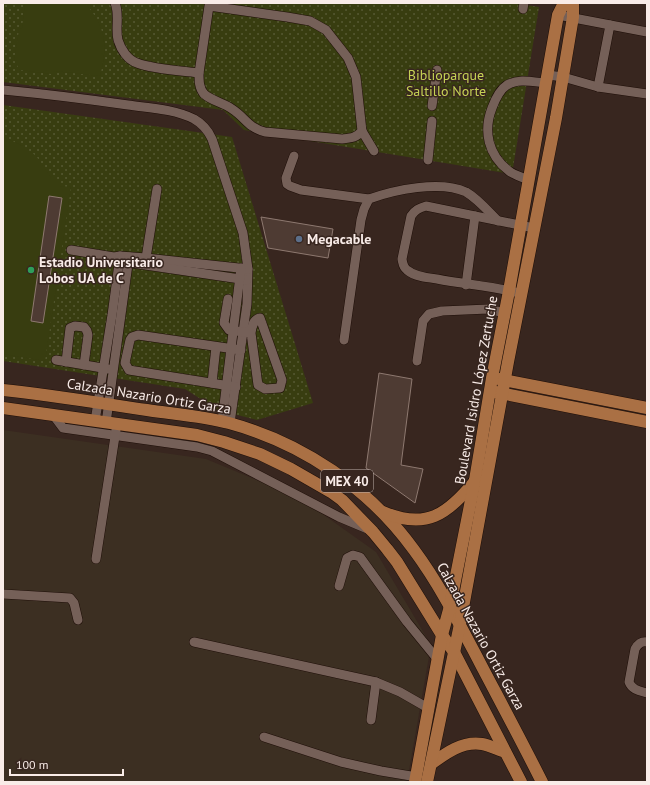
<svg xmlns="http://www.w3.org/2000/svg" width="650" height="785" viewBox="0 0 650 785" font-family="'PT Sans',sans-serif">
<style>
.industrial{fill:#3c2f22}
.park{fill:url(#park-dots)}
.pitch{fill:#383d10}
.building{fill:#4e3b33;stroke:#8e7970}
.lines{fill:none;stroke-linecap:round;stroke-linejoin:round}
.minor-casing{stroke:#1e0e08;stroke-width:10}
.major-casing{stroke:#1e0e08;stroke-width:13}
.minor{stroke:#756058;stroke-width:9}
.major{stroke:#aa7044;stroke-width:12}
.service-dot{fill:#5c6f8a;stroke:#38261f;stroke-width:1.5}
.leisure-dot{fill:#2e9e5b;stroke:#38261f;stroke-width:1.5}
.labels{text-anchor:middle;dominant-baseline:central;stroke-width:3;stroke-linejoin:round;paint-order:stroke}
.shield{fill:#38261f;stroke:#bfb1ac;stroke-width:1}
.shield-label{font-size:13px;font-weight:bold;fill:#f9ece8}
.park-label{font-size:14px;fill:#c5d254;stroke:#38261f}
.poi-label{font-size:14px;font-weight:bold;fill:#f9ece8;stroke:#38261f;text-anchor:start}
.street-label{font-size:14px;fill:#f9ece8;stroke:#38261f}
</style>
<defs>
<pattern id="park-dots" width="8" height="8" patternUnits="userSpaceOnUse"><rect width="8" height="8" fill="#383d10"/><path d="M2 2h.1M6 6h.1" fill="none" stroke="#565933" stroke-width="1.8" stroke-linecap="round"/></pattern>
</defs>
<rect width="100%" height="100%" fill="#38261f"/>
<polygon class="industrial" points="3,430 206,459 300,498 376,552 431,645 407,782 3,782"/>
<g class="park">
<polygon points="3,3 513,3 539,7 512,174 244,130 223,110 3,82"/>
<polygon points="3,105 232,137 313,403 257,420 218,410 185,389 3,361"/>
</g>
<g class="pitch">
<path d="M25,3H85C106,27 108,46 100,76L54,71L51,74L20,70L14,60L19,30L22,28Z"/>
<polygon points="3,139 8,139 23,146 36,156 50,176 60,186 71,187 45,361 3,354"/>
</g>
<g class="building">
<polygon points="49,196 62,198 43,323 31,321"/>
<polygon points="261,217 333,229 328,258 268,248"/>
<polygon points="379,373 412,379 401,465 423,469 415,503 366,468"/>
</g>
<g class="lines">
<defs>
<g id="minor">
<path d="M115,3C120,15 115,28 118,40C121,50 128,60 137,63C152,69 182,71 199,73"/>
<path d="M209,6L287,17L310,21L326,30L348,58L356,77L362,131C356,138 351,138 342,139L265,132C247,127 246,118 232,109C224,103 212,101 204,94C199,88 199,81 199,73L209,6L210,3"/>
<polyline points="523,9 524,3"/>
<polyline points="558,15 647,32"/>
<polyline points="548,75 563,77 598,87 647,94"/>
<polyline points="598,87 610,25"/>
<path d="M3,90C45,94 86,99 128,105C149,108 174,109 194,119C203,124 208,130 212,139L243,233L248,269L247,304L230,423"/>
<polyline points="432,106 437,70"/>
<polyline points="362,131 374,151"/>
<polyline points="294,156 286,178 287,184 290,186 301,190 369,199"/>
<polyline points="428,160 432,121"/>
<path d="M528,180C522,177 514,175 509,171C488,155 483,131 492,108C495,100 499,90 507,85C519,78 533,82 546,83"/>
<polyline points="71,250 114,257 120,256 146,258 248,269"/>
<polyline points="146,258 157,189"/>
<polyline points="125,262 247,280"/>
<polyline points="466,285 475,216"/>
<path d="M515,292C489,286 463,284 437,279C428,278 415,277 407,270C403,267 403,264 402,259L411,216C415,210 419,208 426,206L534,228"/>
<path d="M228,299L224,323L229,330L251,333L258,385L265,389L280,388L282,380L260,318C253,319 252,327 251,333"/>
<path d="M344,340L361,220L364,209L369,199C394,190 440,180 466,192C478,199 488,211 498,221"/>
<polyline points="56,360 108,369"/>
<polyline points="417,361 423,321 429,314 442,311 488,309 505,313"/>
<polyline points="66,362 70,328 75,326 84,327 87,331 88,335 84,365"/>
<polyline points="212,383 216,347"/>
<polyline points="236,387 129,370 125,363 130,340 132,337 138,335 241,350"/>
<polyline points="54,416 63,428 197,447 212,451 339,517 370,530"/>
<polyline points="95,421 112,315 120,256"/>
<polyline points="222,421 241,268"/>
<polyline points="106,423 129,257"/>
<polyline points="96,559 116,430"/>
<polyline points="339,586 347,558 353,555 360,557 407,622 438,660"/>
<polyline points="3,594 70,598 74,603 78,620"/>
<polyline points="194,642 376,682 400,692 428,708"/>
<path d="M647,642C641,641 638,644 635,649L629,682C632,690 640,691 647,693"/>
<polyline points="371,720 376,682"/>
<polyline points="264,737 341,762 381,771 417,777"/>
</g>
<g id="major">
<polyline points="499,379 647,408"/>
<path d="M3,390C51,395 99,403 147,410C174,414 203,416 229,423C303,443 369,488 414,550C440,585 460,625 480,663C501,703 522,742 542,782"/>
<polyline points="495,392 647,422"/>
<polyline points="3,408 197,435 224,442 260,454 291,469 331,492 342,500 373,532 387,549 397,562 442,635 454,652 521,782"/>
<path d="M383,512C426,530 447,515 475,481"/>
<path d="M431,764C446,753 462,741 482,744C489,745 498,750 505,752"/>
<polyline points="415,782 442,635 450,606 475,480 492,378 509,291 558,15 564,3"/>
<polyline points="427,782 460,624 508,362 556,118 573,17 573,3"/>
</g>
</defs>
<use href="#minor" class="minor-casing"/>
<use href="#major" class="major-casing"/>
<use href="#minor" class="minor"/>
<use href="#major" class="major"/>
</g>
<circle class="service-dot" cx="299" cy="239" r="4"/>
<circle class="leisure-dot" cx="31" cy="270" r="4"/>
<g class="labels">
<rect class="shield" x="321" y="470" width="52" height="22" rx="3"/>
<g class="shield-label">
<text x="347" y="481">MEX 40</text>
</g>
<g class="park-label">
<text x="446" y="75">Biblioparque<tspan x="446" dy="16">Saltillo Norte</tspan></text>
</g>
<g class="poi-label">
<text x="307" y="239">Megacable</text>
<text x="39" y="262">Estadio Universitario<tspan x="39" dy="16">Lobos UA de C</tspan></text>
</g>
<g class="street-label">
<text transform="translate(476 390) rotate(-80)">Boulevard Isidro López Zertuche</text>
<text transform="translate(149 396) rotate(9)">Calzada Nazario Ortiz Garza</text>
<text transform="translate(481 636) rotate(61)">Calzada Nazario Ortiz Garza</text>
</g>
</g>
<rect width="650" height="785" fill="none" stroke="#f9ece8" stroke-width="8"/>
<path d="M10 769v6h113v-6" fill="none" stroke="#f9ece8" stroke-width="2"/>
<text x="16" y="769" font-size="12" fill="#f9ece8" stroke="#38261f" stroke-width="3" paint-order="stroke">100 m</text>
</svg>
